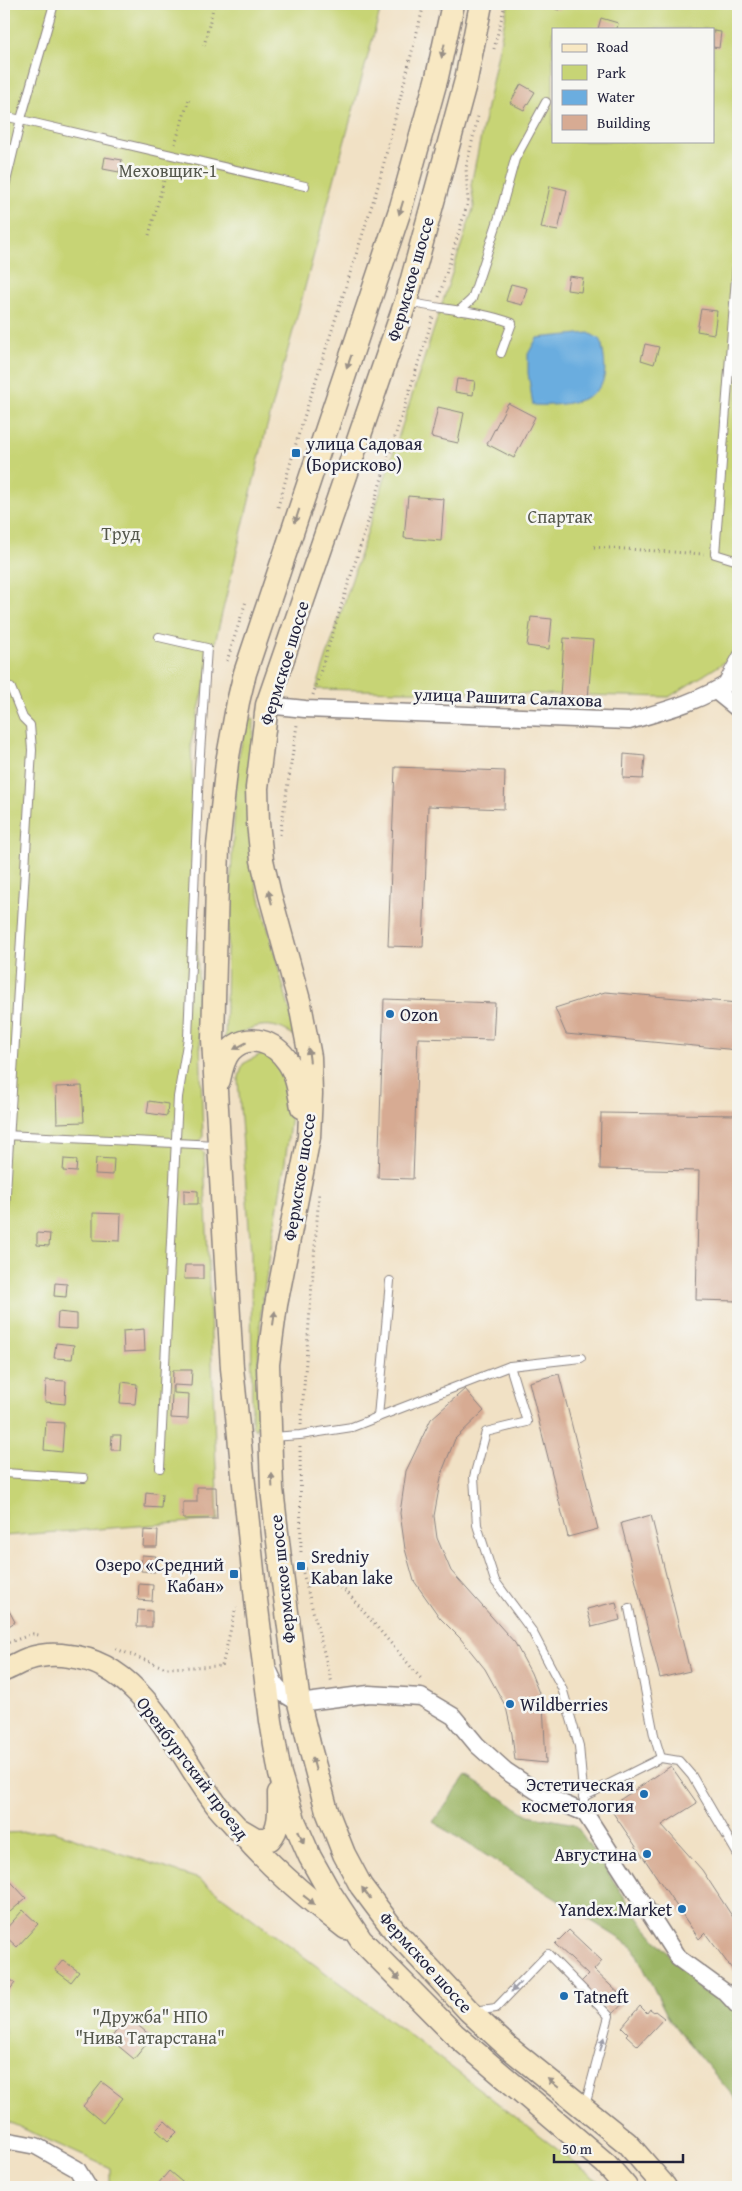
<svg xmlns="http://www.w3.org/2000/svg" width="742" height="2191" viewBox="0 0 742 2191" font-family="'Gentium Book Plus',serif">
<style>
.green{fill:#c7d475;stroke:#747b58;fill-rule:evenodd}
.forest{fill:#9db666;stroke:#606c50}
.water{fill:#6baddf;stroke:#46688d}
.building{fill:#d7ab93}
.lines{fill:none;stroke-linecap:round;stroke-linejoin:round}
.service-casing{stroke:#8a8280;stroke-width:10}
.minor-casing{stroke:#8a8280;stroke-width:19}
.secondary-casing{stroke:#8a8280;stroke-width:25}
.path{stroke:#8a8280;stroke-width:3;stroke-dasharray:1 4;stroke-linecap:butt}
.service{stroke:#fff;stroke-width:8}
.minor{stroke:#fff;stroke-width:16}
.secondary{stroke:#f8e8c3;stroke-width:22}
.oneway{fill:#988f86}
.oneway2{fill:#9c9ca7}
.poi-dot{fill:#1f6fb2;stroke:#f6f6f2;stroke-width:2}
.labels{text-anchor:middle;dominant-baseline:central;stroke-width:5;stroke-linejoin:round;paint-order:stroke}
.park-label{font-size:18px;fill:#54574c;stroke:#f6f6f2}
.street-label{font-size:18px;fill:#22223b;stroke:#f6f6f2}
.poi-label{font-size:18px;fill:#22223b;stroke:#f6f6f2;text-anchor:start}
</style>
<rect width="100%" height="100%" fill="#f6f6f2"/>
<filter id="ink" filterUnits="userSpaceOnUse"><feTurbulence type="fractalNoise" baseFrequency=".02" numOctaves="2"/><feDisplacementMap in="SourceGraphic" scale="10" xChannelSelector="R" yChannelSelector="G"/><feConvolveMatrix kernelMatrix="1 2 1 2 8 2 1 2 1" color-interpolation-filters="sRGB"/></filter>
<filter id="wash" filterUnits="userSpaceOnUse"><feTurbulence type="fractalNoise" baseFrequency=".0096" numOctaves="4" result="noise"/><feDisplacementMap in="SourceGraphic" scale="20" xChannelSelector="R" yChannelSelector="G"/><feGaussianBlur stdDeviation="1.12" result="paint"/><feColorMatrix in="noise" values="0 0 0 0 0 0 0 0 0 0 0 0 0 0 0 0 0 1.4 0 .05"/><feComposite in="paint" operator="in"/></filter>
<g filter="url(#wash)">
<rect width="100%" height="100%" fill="#f1e1c5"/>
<g class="green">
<polygon points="4,4 382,4 265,434 191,743 203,1138 195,1145 204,1152 218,1520 4,1536"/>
<path d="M508,4H738V651L720,665L669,697L316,689L474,206L471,185ZM553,29H713V141H553Z"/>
<path d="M249,718L254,719L251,864L297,1038C271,1017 248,1025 225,1045L227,951L237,764L246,723Z"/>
<polygon points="261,1054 275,1057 289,1084 291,1115 285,1162 261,1310 257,1387 258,1424 255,1430 252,1425 251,1253 238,1080 243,1064"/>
<polygon points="53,1831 199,1879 407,2033 606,2187 110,2187 110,2168 4,2120 4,1833"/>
</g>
<polygon class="forest" points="466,1776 528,1815 575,1824 642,1923 702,1992 738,1998 738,2102 670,2021 633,1947 433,1822"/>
<path class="water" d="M589,333L601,340C603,352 608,372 602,383C591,405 553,406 533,405L528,373V354L537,338Z"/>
<g id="blocks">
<g class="building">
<polygon points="541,4 561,4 559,10"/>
<polygon points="601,18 618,23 617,29 598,29"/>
<polygon points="713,31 721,32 719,48 713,47"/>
<polygon points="521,84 535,92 524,110 510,103"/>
<polygon points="105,157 122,160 119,172 103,169"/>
<polygon points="550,186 567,190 558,231 541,228"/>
<polygon points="569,276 583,278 581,292 567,290"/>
<polygon points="511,284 527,288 522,305 506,301"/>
<polygon points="701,309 717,311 714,334 697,331"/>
<polygon points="645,344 659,347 654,364 641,360"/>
<polygon points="457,379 475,381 473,395 455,392"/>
<polygon points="508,403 535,417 514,458 487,444"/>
<polygon points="438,407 464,413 458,443 431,437"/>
<polygon points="408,496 444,499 441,541 404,538"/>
<polygon points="531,617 552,619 549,649 527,646"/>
<polygon points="564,638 593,640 588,698 560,696"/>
<polygon points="624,754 645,756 643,779 623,778"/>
<polygon points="395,767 505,771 504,809 428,806 423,947 388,946"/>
<polygon points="605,992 738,1003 738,1050 566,1034 555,1008"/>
<polygon points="384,999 495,1003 493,1040 418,1038 413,1179 378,1178"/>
<polygon points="82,1086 84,1122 57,1123 56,1087"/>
<polygon points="149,1101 168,1104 167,1116 147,1113"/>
<polygon points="601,1113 738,1115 738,1301 696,1300 699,1171 600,1169"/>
<polygon points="96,1158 114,1159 113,1175 95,1174"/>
<polygon points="64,1159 77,1160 76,1172 63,1171"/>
<polygon points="184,1190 198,1191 198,1204 184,1204"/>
<polygon points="93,1213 121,1214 120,1241 93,1240"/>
<polygon points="37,1233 50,1234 49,1246 37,1245"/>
<polygon points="185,1265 203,1265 203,1279 184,1279"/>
<polygon points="55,1283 67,1284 66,1297 54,1296"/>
<polygon points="58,1312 77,1314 77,1329 57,1328"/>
<polygon points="144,1329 145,1351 124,1352 123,1331"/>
<polygon points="56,1343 74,1345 72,1359 54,1358"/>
<polygon points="173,1370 192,1370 191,1386 174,1385 174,1393 189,1394 188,1419 171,1418"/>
<polygon points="559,1374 598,1529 568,1537 529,1382"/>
<polygon points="46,1380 66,1381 65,1404 45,1402"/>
<polygon points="122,1382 137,1384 135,1404 120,1403"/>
<polygon points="465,1389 484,1411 455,1439 442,1472 434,1516 437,1538 451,1571 515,1643 531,1673 543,1703 546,1763 515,1760 512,1734 506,1707 485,1669 460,1638 440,1618 414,1581 405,1549 400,1513 406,1471 431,1419"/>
<polygon points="46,1422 64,1423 62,1452 44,1450"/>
<polygon points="112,1435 121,1435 120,1450 111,1450"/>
<polygon points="197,1487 216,1487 217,1519 183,1519 183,1502 197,1502"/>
<polygon points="146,1492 162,1494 161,1508 145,1507"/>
<polygon points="651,1515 690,1671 660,1678 621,1523"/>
<polygon points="144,1530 158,1531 157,1547 143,1547"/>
<polygon points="142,1555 156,1556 155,1572 141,1571"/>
<polygon points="139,1584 153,1585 152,1601 138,1600"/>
<polygon points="4,1601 15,1622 4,1629"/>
<polygon points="616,1602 620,1620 592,1627 587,1609"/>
<polygon points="138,1610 152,1611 152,1627 137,1627"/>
<polygon points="671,1766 697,1803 662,1825 702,1870 734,1919 738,1917 738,1971 735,1973 705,1933 699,1939 609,1807"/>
<polygon points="4,1874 26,1898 10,1912 4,1905"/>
<polygon points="23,1910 38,1924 17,1947 4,1935 4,1931"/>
<polygon points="569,1930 602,1961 594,1970 626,2000 612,2015 579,1984 588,1975 555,1944"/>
<polygon points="63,1960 79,1972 71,1982 55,1970"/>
<polygon points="4,1975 15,1983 4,1997"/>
<polygon points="640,2006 647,2013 650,2009 654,2012 655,2011 664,2018 638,2046 626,2035 628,2033 622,2027"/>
<polygon points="128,2017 152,2037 134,2059 110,2039"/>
<polygon points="102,2082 123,2098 103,2123 83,2106"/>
<polygon points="165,2121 177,2132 168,2141 156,2130"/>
<polygon points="169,2171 188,2187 160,2187 157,2185"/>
</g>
</g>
</g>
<g filter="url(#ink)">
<use href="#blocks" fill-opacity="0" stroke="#8a8280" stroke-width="1"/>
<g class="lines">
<defs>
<g id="service">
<polyline points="4,116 305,186"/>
<polyline points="4,190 21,119 54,4"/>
<polyline points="738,251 715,554 738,561"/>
<path d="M408,302C442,310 479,310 512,323L501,353"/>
<polyline points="459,311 472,299 499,217 515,159 546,102"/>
<polyline points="159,637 207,648 199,768 188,1038 178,1097 160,1468"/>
<polyline points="722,683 738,654"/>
<polyline points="4,1135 217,1145"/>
<polyline points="4,1227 32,750 30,725 23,718 11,688"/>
<polyline points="510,1366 527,1422 486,1432 474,1477 477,1525 495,1581 532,1631 562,1688 579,1746 585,1813"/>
<polyline points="378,1417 390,1281"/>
<polyline points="272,1437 300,1435 352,1427 510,1366 581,1358"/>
<polyline points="4,1473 84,1478"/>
<polyline points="661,1758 679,1761 692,1776 738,1855"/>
<polyline points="583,1797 661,1758 654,1735 629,1608"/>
<polyline points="474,2011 496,2008 548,1954 609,2016 585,2106"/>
</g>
<g id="minor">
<polyline points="717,692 738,709"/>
<path d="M267,705L305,709L629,721C668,710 704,700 738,677"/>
<polyline points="268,1669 275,1684 284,1694 299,1703 369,1694 421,1697 453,1716 477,1745 506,1771 541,1794 585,1813 678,1958 726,1993 738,2006"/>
<polyline points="4,2140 36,2146 77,2169 88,2187"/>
</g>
<g id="secondary">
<polyline points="453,4 437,77 401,207 245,673 238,702 227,762 218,846 213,1039 232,1368 256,1600 271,1721 280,1774 295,1823 310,1857 329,1891 361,1940 454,2034 606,2164 626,2187"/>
<polyline points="481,4 466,80 406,301 267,705 257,788 258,823 262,860 270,895 300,1004 310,1057 311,1094 309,1137 276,1305 268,1364 272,1489 281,1567 299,1703 310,1748 327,1811 344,1854 361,1886 394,1930 469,2011 508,2047 627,2143 665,2187"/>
<path d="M219,1080C221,1071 223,1059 230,1051C248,1031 275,1042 288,1062C297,1075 299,1092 302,1107"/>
<path d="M4,1670C12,1667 20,1662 28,1659C40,1655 56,1654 69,1656C142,1663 175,1749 213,1800C220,1811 230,1819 238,1829C270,1867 307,1898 346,1928"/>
<path d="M239,1829L256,1839H270C281,1827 279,1808 279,1793"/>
</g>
</defs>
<use href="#service" class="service-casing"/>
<use href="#minor" class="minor-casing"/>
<use href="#secondary" class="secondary-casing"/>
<g class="path">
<polyline points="204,46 214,4"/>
<polyline points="494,49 505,4"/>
<polyline points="175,144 189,99"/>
<polyline points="149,235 168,166"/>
<polyline points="439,297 468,202 466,168 478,116"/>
<polyline points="278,507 299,433 378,186 424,4"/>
<polyline points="594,547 704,554"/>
<polyline points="227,661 246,601"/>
<polyline points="313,695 433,317"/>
<polyline points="280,835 297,725"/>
<polyline points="301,1425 319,1194"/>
<polyline points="300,1446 301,1557"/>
<polyline points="301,1566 347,1592 423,1681"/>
<polyline points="303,1573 332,1683"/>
<polyline points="4,1644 33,1634 39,1635"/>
<polyline points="116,1649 166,1668 222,1666 236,1607"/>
</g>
<use href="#service" class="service"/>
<use href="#minor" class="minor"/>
<use href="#secondary" class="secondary"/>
</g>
<defs><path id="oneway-solid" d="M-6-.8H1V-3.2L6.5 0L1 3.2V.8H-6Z" transform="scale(1.25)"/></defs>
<g class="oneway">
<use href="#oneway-solid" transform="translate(443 51) rotate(102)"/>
<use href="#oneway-solid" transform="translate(401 208) rotate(107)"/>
<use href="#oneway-solid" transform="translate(349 362) rotate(109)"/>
<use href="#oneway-solid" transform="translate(297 516) rotate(108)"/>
<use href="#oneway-solid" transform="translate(270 897) rotate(-105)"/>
<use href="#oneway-solid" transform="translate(240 1046) rotate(152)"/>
<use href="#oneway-solid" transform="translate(309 1055) rotate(-97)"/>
<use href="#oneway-solid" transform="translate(274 1318) rotate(-82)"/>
<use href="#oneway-solid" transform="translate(272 1480) rotate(-93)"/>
<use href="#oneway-solid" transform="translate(314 1764) rotate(-105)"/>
<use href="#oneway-solid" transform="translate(301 1837) rotate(66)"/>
<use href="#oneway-solid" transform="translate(366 1893) rotate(-127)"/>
<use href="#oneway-solid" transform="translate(309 1900) rotate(38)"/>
<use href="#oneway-solid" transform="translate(395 1975) rotate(45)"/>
<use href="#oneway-solid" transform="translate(553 2083) rotate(-141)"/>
</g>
<g class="oneway2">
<use href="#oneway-solid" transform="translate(516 1987) rotate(134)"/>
<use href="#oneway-solid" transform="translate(602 2044) rotate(-75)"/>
</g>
</g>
<g class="poi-dot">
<rect x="291" y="448" width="10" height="10" rx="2.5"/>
<circle cx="390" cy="1014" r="5"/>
<rect x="296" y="1561" width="10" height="10" rx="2.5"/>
<rect x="229" y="1569" width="10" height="10" rx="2.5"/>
<circle cx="510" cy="1704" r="5"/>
<circle cx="644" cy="1794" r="5"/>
<circle cx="647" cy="1854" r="5"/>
<circle cx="682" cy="1909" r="5"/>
<circle cx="564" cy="1996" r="5"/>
</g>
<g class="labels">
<g class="park-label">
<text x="168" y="170">Меховщик-1</text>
<text x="560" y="516">Спартак</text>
<text x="121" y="533">Труд</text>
<text x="150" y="2016">"Дружба" НПО<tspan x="150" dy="21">"Нива Татарстана"</tspan></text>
</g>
<g class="street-label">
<text transform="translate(410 279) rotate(-74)">Фермское шоссе</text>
<text transform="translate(284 663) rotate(-73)">Фермское шоссе</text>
<text transform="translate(508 697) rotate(2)">улица Рашита Салахова</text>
<text transform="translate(299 1177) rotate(-81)">Фермское шоссе</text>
<text transform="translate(282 1579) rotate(-96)">Фермское шоссе</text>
<text transform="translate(193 1768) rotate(53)">Оренбургский проезд</text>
<text transform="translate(426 1962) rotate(48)">Фермское шоссе</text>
</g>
<g class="poi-label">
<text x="306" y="443">улица Садовая<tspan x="306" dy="21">(Борисково)</tspan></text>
<text x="400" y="1014">Ozon</text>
<text x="311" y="1556">Sredniy<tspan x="311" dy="21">Kaban lake</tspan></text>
<text x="224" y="1564" text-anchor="end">Озеро «Средний<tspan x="224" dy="21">Кабан»</tspan></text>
<text x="520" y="1704">Wildberries</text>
<text x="634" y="1784" text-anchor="end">Эстетическая<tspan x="634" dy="21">косметология</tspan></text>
<text x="637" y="1854" text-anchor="end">Августина</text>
<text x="672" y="1909" text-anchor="end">Yandex.Market</text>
<text x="574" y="1996">Tatneft</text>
</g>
</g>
<rect width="742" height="2191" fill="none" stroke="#f6f6f2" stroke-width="20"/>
<rect x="552" y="28" width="162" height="115" fill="#f6f6f2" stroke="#a1a1a9"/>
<rect x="562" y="44" width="25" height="8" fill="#f8e8c3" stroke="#a1a1a9"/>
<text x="597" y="52" font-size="15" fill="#22223b">Road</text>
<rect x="562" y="65" width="25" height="15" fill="#c7d475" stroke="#a1a1a9"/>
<text x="597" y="78" font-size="15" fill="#22223b">Park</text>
<rect x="562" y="90" width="25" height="15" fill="#6baddf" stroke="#a1a1a9"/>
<text x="597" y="102" font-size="15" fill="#22223b">Water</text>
<rect x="562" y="115" width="25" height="15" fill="#d7ab93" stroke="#a1a1a9"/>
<text x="597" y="128" font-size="15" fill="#22223b">Building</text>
<path d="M554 2154v8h129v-8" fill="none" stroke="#22223b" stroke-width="2.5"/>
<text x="562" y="2154" font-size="15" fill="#22223b" stroke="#f6f6f2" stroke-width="4" paint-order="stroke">50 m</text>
</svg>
